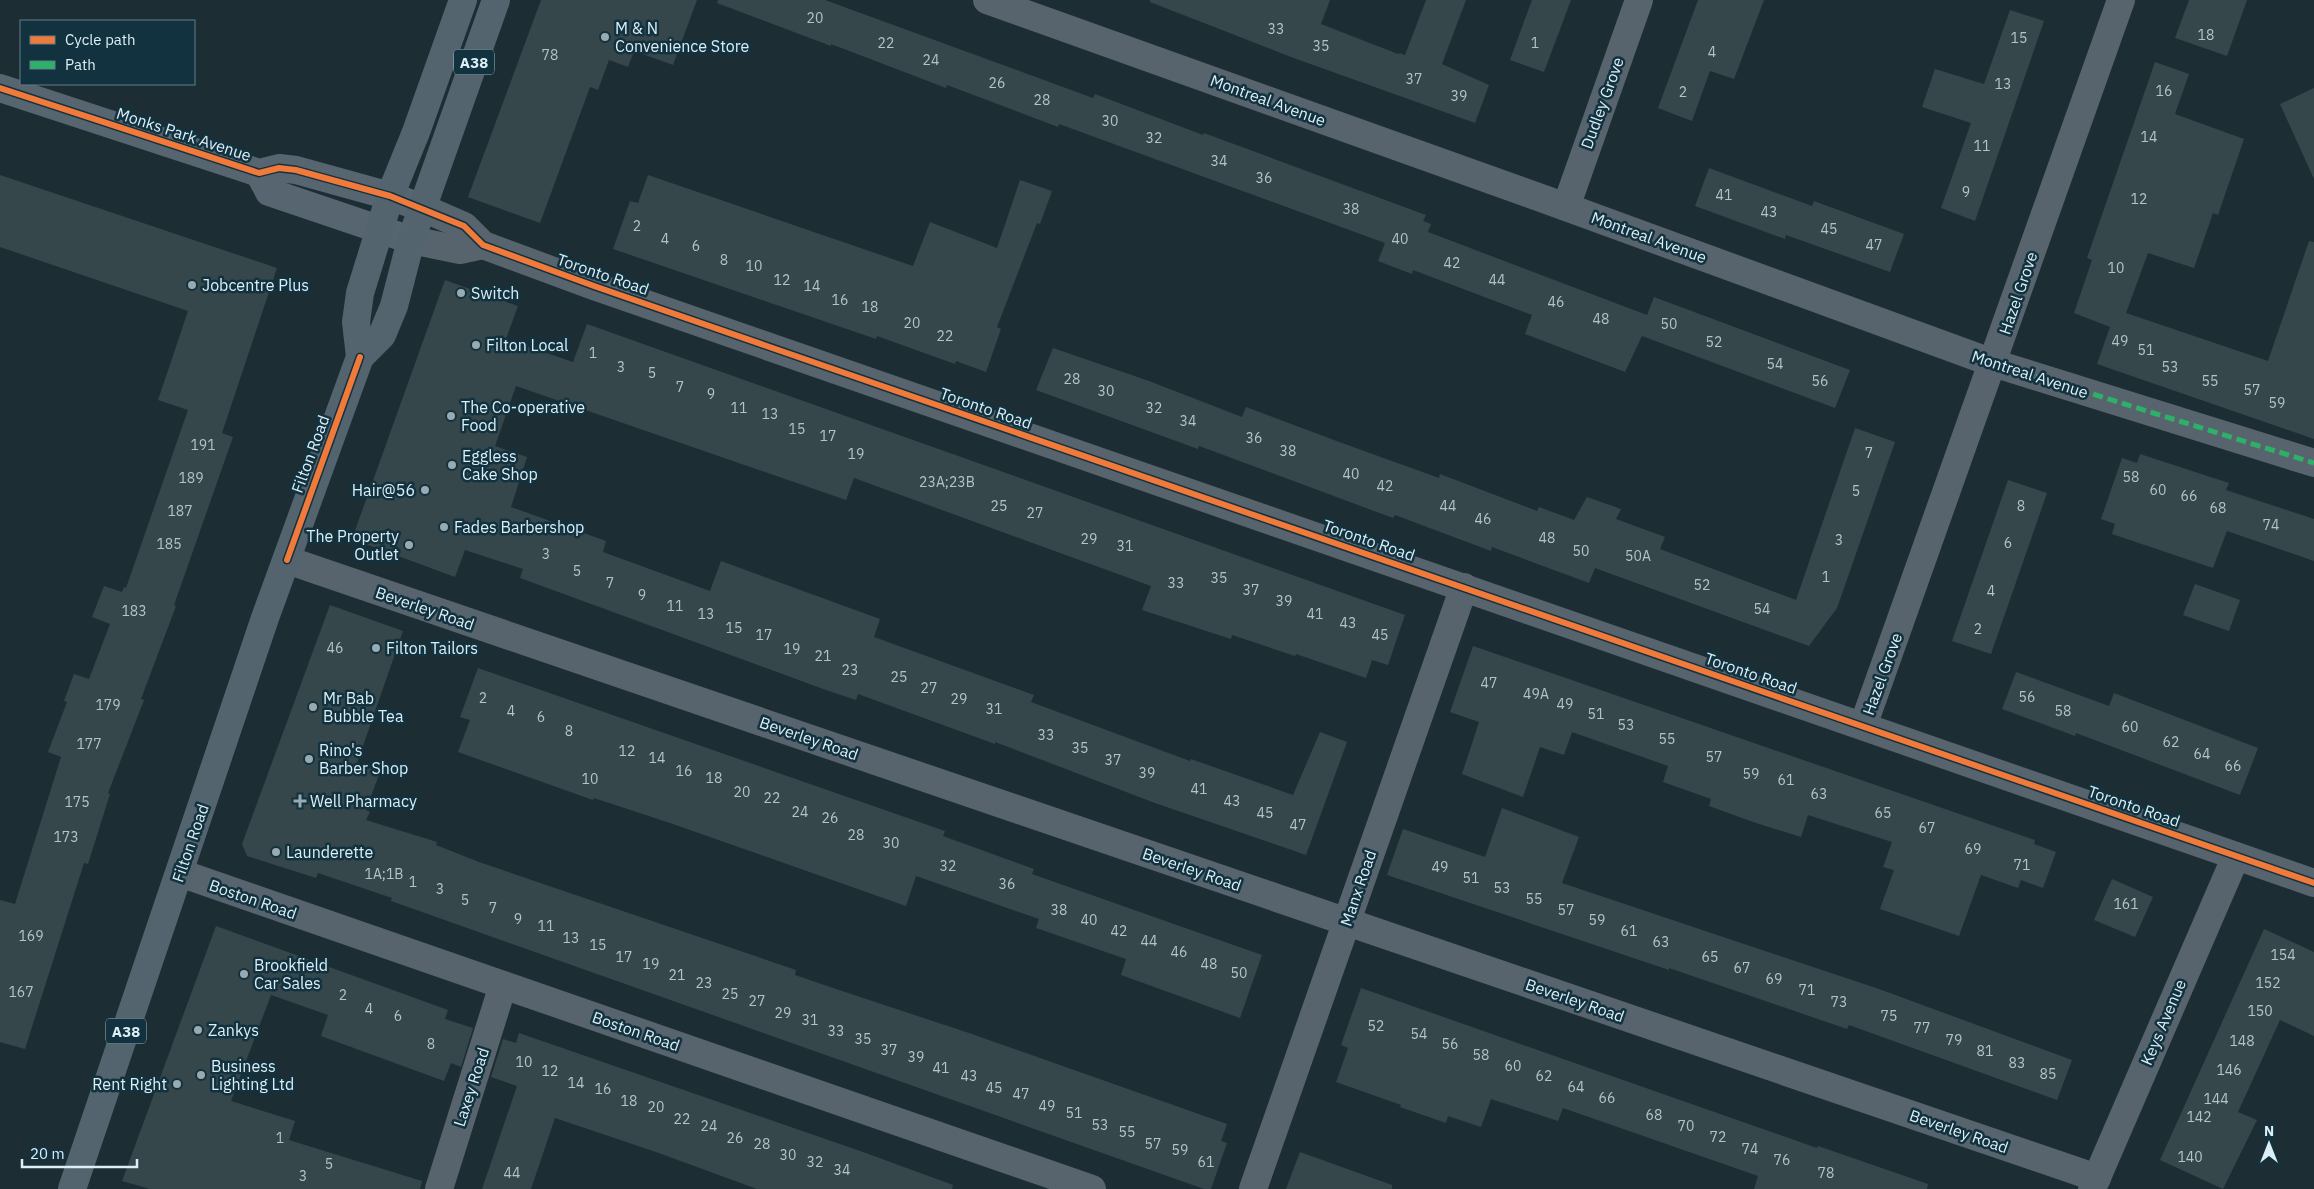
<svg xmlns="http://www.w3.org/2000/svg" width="2314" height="1189" viewBox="0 0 2314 1189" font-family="'IBM Plex Sans',sans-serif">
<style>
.building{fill:#36474b}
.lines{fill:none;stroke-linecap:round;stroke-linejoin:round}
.street{stroke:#57646e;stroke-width:28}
.secondary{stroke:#576570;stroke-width:28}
.primary{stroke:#54646f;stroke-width:28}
.quiet{stroke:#2db169;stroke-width:5;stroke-dasharray:10 5;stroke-linecap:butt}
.cycleway-casing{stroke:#12323f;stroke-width:9}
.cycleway{stroke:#f17a3a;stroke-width:6}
.poi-dot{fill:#99abb2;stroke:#12323f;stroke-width:2}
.labels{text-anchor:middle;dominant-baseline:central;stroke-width:5;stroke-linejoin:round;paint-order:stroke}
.number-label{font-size:14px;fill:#b2c4cb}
.shield{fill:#12323f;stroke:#9fb6bf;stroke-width:1}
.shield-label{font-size:15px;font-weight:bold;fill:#dceef6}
.poi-label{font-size:16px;fill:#dceef6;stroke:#12323f;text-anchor:start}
.street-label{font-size:16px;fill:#dceef6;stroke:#12323f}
</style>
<rect width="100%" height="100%" fill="#1c2e34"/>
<g class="building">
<polygon points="541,0 697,0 673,65 634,51 628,67 609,60 598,90 590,87 540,223 468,197"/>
<polygon points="718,0 825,0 1093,98 1095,94 1203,135 1204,133 1426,215 1423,221 1431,224 1428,232 1647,315 1654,297 1850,370 1835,408 1642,336 1625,372 1525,334 1532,315 1413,270 1412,274 1378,261 1385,243 1059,124 1058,127 947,85 946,88 831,44 831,46 717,3"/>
<polygon points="1150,0 1330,0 1321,24 1398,54 1399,53 1405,55 1426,0 1466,0 1442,64 1489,85 1475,123 1291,57 1150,2"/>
<polygon points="1532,0 1571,0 1544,72 1510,60"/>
<polygon points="1698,0 1764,0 1734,79 1710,71 1692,121 1658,108"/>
<polygon points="2189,0 2247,0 2227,56 2175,38"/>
<polygon points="2010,10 2044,21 1975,221 1941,208 1971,123 1922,107 1935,69 1984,84"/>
<polygon points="2155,62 2189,74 2175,114 2244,139 2218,215 2213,213 2194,268 2148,253 2126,313 2268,361 2309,241 2314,242 2314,439 2097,364 2110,327 2074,313 2092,260 2087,258"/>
<polygon points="2314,88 2314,179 2280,104"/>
<polygon points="1709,168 1812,206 1814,201 1904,234 1890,272 1786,235 1785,239 1695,206"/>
<polygon points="0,175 277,268 222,433 233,437 174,605 176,606 141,699 144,700 108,793 110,794 88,864 84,863 25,1049 0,1042 0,900 15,904 61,757 48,752 67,702 64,701 74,674 89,679 110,624 92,617 104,586 122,592 124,587 126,588 188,410 158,400 188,311 0,247"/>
<polygon points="648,175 913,266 930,222 997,248 1020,180 1052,191 1040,224 1037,223 997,327 1001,329 986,372 956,361 955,364 877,336 876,339 613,249 630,201 638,203"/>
<polygon points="445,280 518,306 506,339 573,362 587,324 1405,615 1388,665 1372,660 1366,678 1296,654 1295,656 1232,635 1231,639 1142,610 1151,586 854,478 846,500 516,386 495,446 527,457 511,507 606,541 603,552 710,591 721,561 880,619 874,637 1034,695 1031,702 1190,761 1191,759 1293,795 1320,732 1347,742 1306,855 1155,803 995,742 995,744 858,694 856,700 826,690 520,578 523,569 465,550 455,577 352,539"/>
<polygon points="1053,348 1149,381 1242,417 1246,407 1342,443 1439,478 1440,474 1537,511 1539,507 1574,520 1587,497 1621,509 1616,519 1665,537 1660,549 1796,600 1855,428 1895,442 1837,608 1809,646 1595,568 1589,583 1492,547 1491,551 1395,515 1393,518 1199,446 1198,449 1036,390"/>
<polygon points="2140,454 2229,483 2226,490 2314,519 2314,561 2227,531 2213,568 2112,534 2115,524 2101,519 2122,458 2137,463"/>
<polygon points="2008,480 2047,493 1991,654 1952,641"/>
<polygon points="2195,584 2240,600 2229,631 2183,615"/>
<polygon points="330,605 403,631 357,763 380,772 366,810 370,812 366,820 437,842 436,845 479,862 796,970 795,975 836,989 969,1033 1227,1124 1221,1141 1227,1143 1211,1189 1204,1189 470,929 391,901 392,898 318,873 316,878 247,856 242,844"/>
<polygon points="1473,646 2035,840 2034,844 2056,852 2043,888 2021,880 2018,888 1981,875 1959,936 1880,909 1894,870 1883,867 1892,842 1808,815 1801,837 1753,822 1709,806 1711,799 1663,782 1668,766 1572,732 1564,755 1540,747 1523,797 1462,774 1479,722 1450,712"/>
<polygon points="478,668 945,831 943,836 1034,869 1032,874 1262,955 1240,1018 1121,975 1126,959 1036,928 1039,919 916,876 906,906 670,823 594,798 593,800 458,752 470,720 460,717"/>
<polygon points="2016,672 2109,706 2114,693 2258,748 2240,795 2076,733 2075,736 2002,709"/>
<polygon points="1502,808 1579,837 1562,883 1879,989 2072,1060 2057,1100 1849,1025 1847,1029 1669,968 1669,970 1387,875 1403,829 1485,857"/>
<polygon points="2112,879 2153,897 2135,937 2094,920"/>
<polygon points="216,926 448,1010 445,1019 473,1028 461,1067 451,1063 444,1081 321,1036 328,1015 271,995 231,1101 295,1121 289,1140 422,1181 420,1189 150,1189 122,1181"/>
<polygon points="2264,929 2314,952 2314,1036 2280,1020 2238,1112 2257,1120 2223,1189 2160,1160"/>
<polygon points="1361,988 1817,1148 1818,1146 1928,1184 1927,1189 1754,1189 1758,1176 1563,1108 1558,1121 1491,1099 1481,1127 1448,1116 1446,1123 1400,1107 1401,1105 1336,1082 1348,1048 1341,1045"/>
<polygon points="519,1033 863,1152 953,1185 952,1189 757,1189 656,1152 555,1118 531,1189 482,1189 517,1086 491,1077 503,1039 516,1043"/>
<polygon points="1300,1152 1392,1185 1392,1189 1286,1189"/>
</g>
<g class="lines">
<g class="street">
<polyline points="987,0 1566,207 1993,363 2314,463"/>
<polyline points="1566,207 1639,0"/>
<polyline points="423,208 464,226 483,245 594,286 2314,883"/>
<polyline points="411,240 460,250 483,245"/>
<polyline points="287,560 2097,1178"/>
<polyline points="1863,726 2121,0"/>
<polyline points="180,873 1092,1189"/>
<polyline points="439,1189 503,985"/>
<polyline points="1253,1189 1464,587"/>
<polyline points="2092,1189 2236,856"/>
</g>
<g class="secondary">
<polyline points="0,88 259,173 279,168 296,170 390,196 423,208"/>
<polyline points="259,173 269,192 411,240"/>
</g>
<g class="primary">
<polyline points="360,357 382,335 394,306 411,240 496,0"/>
<polyline points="72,1189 265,618 360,357 356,322 360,293 390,196 416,132 463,0"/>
</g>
<polyline class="quiet" points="1993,363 2314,463"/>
<defs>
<g id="cycleway">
<polyline points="0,88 259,173 279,168 296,170 390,196 464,226 483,245 594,286 2314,883"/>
<polyline points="287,560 360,357"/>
</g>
</defs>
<use href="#cycleway" class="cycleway-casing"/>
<use href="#cycleway" class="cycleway"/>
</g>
<g class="poi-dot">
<circle cx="605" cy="37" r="5"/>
<circle cx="192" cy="285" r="5"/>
<circle cx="461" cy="293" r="5"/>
<circle cx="476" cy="345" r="5"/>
<circle cx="451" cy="416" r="5"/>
<circle cx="452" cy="465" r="5"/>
<circle cx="425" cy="490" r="5"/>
<circle cx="444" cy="527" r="5"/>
<circle cx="409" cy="545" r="5"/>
<circle cx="376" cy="648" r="5"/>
<circle cx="313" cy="707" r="5"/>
<circle cx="309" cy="759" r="5"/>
<path d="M297.5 793.5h5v5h5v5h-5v5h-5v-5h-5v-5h5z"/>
<circle cx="276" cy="852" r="5"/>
<circle cx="244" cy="974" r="5"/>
<circle cx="198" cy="1030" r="5"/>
<circle cx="201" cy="1075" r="5"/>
<circle cx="177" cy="1084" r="5"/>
</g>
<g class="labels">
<g class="number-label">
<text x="815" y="18">20</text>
<text x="1276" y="29">33</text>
<text x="2206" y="35">18</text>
<text x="2019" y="38">15</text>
<text x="886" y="43">22</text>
<text x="1535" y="43">1</text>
<text x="1321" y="46">35</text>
<text x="1712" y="52">4</text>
<text x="550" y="55">78</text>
<text x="931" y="60">24</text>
<text x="1414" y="79">37</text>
<text x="997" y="83">26</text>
<text x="2003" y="84">13</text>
<text x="2164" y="91">16</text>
<text x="1683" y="92">2</text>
<text x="1459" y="96">39</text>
<text x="1042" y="100">28</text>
<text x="1110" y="121">30</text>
<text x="2149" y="137">14</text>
<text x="1154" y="138">32</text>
<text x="1982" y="146">11</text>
<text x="1219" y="161">34</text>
<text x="1264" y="178">36</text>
<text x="1966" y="192">9</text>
<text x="1724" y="195">41</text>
<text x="2139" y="199">12</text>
<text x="1351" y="209">38</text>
<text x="1769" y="212">43</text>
<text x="637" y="226">2</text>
<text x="1829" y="229">45</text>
<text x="665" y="239">4</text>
<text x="1400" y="239">40</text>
<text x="1874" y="245">47</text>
<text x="696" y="246">6</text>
<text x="724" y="260">8</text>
<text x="1452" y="263">42</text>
<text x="754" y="266">10</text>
<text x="2116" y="268">10</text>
<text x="782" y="280">12</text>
<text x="1497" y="280">44</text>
<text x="812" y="286">14</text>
<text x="840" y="300">16</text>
<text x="1556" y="302">46</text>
<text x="870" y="307">18</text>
<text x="1601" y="319">48</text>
<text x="912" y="323">20</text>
<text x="1669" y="324">50</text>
<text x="945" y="336">22</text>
<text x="2120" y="341">49</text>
<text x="1714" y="342">52</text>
<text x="2146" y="350">51</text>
<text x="593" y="353">1</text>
<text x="1775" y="364">54</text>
<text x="621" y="367">3</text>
<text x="2170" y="367">53</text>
<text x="652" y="373">5</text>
<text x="1072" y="379">28</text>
<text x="1820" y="381">56</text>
<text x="2210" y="381">55</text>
<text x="680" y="387">7</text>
<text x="2252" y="390">57</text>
<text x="1106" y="391">30</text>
<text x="711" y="394">9</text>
<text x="2277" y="403">59</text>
<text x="739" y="408">11</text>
<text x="1154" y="408">32</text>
<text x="770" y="414">13</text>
<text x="1188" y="421">34</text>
<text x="797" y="429">15</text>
<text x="828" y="436">17</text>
<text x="1254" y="438">36</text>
<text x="203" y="445">191</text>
<text x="1288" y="451">38</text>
<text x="1869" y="453">7</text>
<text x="856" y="454">19</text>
<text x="1351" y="474">40</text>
<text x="2131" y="477">58</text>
<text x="191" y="478">189</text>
<text x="947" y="482">23A;23B</text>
<text x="1385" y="486">42</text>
<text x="2158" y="490">60</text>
<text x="1856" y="491">5</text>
<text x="2189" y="496">66</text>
<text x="999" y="506">25</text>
<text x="1448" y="506">44</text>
<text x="2021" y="506">8</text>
<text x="2218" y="508">68</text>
<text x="180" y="511">187</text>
<text x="1035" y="513">27</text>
<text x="1483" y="519">46</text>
<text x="2271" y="525">74</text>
<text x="1547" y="538">48</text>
<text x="1089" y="539">29</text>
<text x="1839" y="540">3</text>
<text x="2008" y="543">6</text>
<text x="169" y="544">185</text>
<text x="1125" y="546">31</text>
<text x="1581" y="551">50</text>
<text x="546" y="554">3</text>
<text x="1638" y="556">50A</text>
<text x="577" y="571">5</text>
<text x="1826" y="577">1</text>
<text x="1219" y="578">35</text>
<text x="610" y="583">7</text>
<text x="1176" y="583">33</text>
<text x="1702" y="585">52</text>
<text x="1251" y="590">37</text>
<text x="1991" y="591">4</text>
<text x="642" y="595">9</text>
<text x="1284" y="601">39</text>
<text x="675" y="606">11</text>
<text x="1762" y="609">54</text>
<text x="134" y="611">183</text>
<text x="706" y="614">13</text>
<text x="1315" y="614">41</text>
<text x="1348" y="623">43</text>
<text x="734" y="628">15</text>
<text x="1978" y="629">2</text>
<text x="764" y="635">17</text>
<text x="1380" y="635">45</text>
<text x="335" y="648">46</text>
<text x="792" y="649">19</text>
<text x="823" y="656">21</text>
<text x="850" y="670">23</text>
<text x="899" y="677">25</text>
<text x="1489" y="683">47</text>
<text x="929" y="688">27</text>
<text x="1536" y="694">49A</text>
<text x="2027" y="697">56</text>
<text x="483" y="698">2</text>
<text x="959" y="699">29</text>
<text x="1565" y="704">49</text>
<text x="108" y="705">179</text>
<text x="994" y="709">31</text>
<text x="511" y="711">4</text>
<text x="2063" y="711">58</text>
<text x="1596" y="714">51</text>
<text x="541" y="717">6</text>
<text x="1626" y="725">53</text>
<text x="2130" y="727">60</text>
<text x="569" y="731">8</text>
<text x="1046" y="735">33</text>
<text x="1667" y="739">55</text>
<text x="2171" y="742">62</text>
<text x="89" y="744">177</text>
<text x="1080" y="748">35</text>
<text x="627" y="751">12</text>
<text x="2202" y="754">64</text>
<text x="1714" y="757">57</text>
<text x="657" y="758">14</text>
<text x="1113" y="760">37</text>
<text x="2233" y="766">66</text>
<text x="684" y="771">16</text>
<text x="1147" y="773">39</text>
<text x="1751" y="774">59</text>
<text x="714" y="778">18</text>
<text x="590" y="779">10</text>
<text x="1786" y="780">61</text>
<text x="1199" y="789">41</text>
<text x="742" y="792">20</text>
<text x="1819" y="794">63</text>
<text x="772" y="798">22</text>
<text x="1232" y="801">43</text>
<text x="77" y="802">175</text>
<text x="800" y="812">24</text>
<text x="1265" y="813">45</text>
<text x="1883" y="813">65</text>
<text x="830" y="818">26</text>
<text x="1298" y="825">47</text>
<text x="1927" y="828">67</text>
<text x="856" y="835">28</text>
<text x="66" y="837">173</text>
<text x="891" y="843">30</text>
<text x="1973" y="849">69</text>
<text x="2022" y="865">71</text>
<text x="948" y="866">32</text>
<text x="1440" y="867">49</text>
<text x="384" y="874">1A;1B</text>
<text x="1471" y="878">51</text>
<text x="413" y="882">1</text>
<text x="1007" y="884">36</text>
<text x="1502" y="888">53</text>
<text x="440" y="889">3</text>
<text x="1534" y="899">55</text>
<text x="465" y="900">5</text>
<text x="2126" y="904">161</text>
<text x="493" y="908">7</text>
<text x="1059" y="910">38</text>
<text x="1566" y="910">57</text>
<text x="518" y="919">9</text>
<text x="1089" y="920">40</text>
<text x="1597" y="920">59</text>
<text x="546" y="926">11</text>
<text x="1119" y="931">42</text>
<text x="1629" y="931">61</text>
<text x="31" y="936">169</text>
<text x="571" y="938">13</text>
<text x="1149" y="941">44</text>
<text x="1661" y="942">63</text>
<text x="598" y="945">15</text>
<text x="1179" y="952">46</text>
<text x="2283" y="955">154</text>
<text x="624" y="957">17</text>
<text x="1710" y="957">65</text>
<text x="651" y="964">19</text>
<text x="1209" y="964">48</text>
<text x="1742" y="968">67</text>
<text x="1239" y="973">50</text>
<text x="677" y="975">21</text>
<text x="1774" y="979">69</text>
<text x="704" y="983">23</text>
<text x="2268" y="983">152</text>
<text x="1807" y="990">71</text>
<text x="21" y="992">167</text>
<text x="730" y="994">25</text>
<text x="343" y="995">2</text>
<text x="757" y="1001">27</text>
<text x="1839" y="1002">73</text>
<text x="369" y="1009">4</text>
<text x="2260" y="1011">150</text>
<text x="783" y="1013">29</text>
<text x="398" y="1016">6</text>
<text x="1889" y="1016">75</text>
<text x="810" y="1020">31</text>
<text x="1376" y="1026">52</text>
<text x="1922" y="1028">77</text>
<text x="836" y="1031">33</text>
<text x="1419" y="1034">54</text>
<text x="863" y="1039">35</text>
<text x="1954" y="1040">79</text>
<text x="2242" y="1041">148</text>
<text x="431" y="1044">8</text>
<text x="1450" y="1044">56</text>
<text x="889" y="1050">37</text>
<text x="1985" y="1051">81</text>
<text x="1481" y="1055">58</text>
<text x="916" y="1057">39</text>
<text x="524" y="1062">10</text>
<text x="2017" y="1063">83</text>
<text x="1513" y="1066">60</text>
<text x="941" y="1068">41</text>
<text x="2229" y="1070">146</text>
<text x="550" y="1071">12</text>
<text x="2048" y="1074">85</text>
<text x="969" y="1076">43</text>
<text x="1544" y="1076">62</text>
<text x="576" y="1083">14</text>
<text x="1576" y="1087">64</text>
<text x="994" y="1088">45</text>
<text x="603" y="1089">16</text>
<text x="1021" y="1094">47</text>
<text x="1607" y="1098">66</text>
<text x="2216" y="1099">144</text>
<text x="629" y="1101">18</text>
<text x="1047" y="1106">49</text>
<text x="656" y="1107">20</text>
<text x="1074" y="1113">51</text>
<text x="1654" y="1115">68</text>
<text x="2199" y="1117">142</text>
<text x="682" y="1119">22</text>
<text x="1100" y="1125">53</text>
<text x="709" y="1126">24</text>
<text x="1686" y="1126">70</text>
<text x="1127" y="1132">55</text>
<text x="1718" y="1137">72</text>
<text x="280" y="1138">1</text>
<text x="735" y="1138">26</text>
<text x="762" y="1144">28</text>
<text x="1153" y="1144">57</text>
<text x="1750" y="1149">74</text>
<text x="1180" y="1150">59</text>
<text x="788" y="1155">30</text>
<text x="2190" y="1157">140</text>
<text x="1782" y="1160">76</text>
<text x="815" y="1162">32</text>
<text x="1206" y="1162">61</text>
<text x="329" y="1164">5</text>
<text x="842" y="1170">34</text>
<text x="512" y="1173">44</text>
<text x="1826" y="1173">78</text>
<text x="303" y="1176">3</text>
</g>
<g class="shield">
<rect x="454" y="49.5" width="40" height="25" rx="4"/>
<rect x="106" y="1018.5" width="40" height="25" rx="4"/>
</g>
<g class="shield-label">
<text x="474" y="62">A38</text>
<text x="126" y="1031">A38</text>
</g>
<g class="poi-label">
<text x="615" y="28">M &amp; N<tspan x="615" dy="18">Convenience Store</tspan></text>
<text x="202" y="285">Jobcentre Plus</text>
<text x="471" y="293">Switch</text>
<text x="486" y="345">Filton Local</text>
<text x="461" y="407">The Co-operative<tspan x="461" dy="18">Food</tspan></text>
<text x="462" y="456">Eggless<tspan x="462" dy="18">Cake Shop</tspan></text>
<text x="415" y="490" text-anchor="end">Hair@56</text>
<text x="454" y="527">Fades Barbershop</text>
<text x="399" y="536" text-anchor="end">The Property<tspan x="399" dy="18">Outlet</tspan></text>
<text x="386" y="648">Filton Tailors</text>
<text x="323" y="698">Mr Bab<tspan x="323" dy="18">Bubble Tea</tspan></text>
<text x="319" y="750">Rino's<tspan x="319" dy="18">Barber Shop</tspan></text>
<text x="310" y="801">Well Pharmacy</text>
<text x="286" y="852">Launderette</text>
<text x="254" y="965">Brookfield<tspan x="254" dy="18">Car Sales</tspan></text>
<text x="208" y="1030">Zankys</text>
<text x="211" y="1066">Business<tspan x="211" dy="18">Lighting Ltd</tspan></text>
<text x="167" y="1084" text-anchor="end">Rent Right</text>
</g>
<g class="street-label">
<text transform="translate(1268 100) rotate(20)">Montreal Avenue</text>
<text transform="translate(1602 103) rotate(-70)">Dudley Grove</text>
<text transform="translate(184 134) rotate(18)">Monks Park Avenue</text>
<text transform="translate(1649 237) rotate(20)">Montreal Avenue</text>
<text transform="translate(603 274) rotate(19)">Toronto Road</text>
<text transform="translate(2018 293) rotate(-71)">Hazel Grove</text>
<text transform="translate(2030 374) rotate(18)">Montreal Avenue</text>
<text transform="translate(986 408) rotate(19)">Toronto Road</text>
<text transform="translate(310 454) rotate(-70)">Filton Road</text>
<text transform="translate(1369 540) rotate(19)">Toronto Road</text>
<text transform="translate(425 608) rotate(19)">Beverley Road</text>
<text transform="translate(1751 673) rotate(19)">Toronto Road</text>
<text transform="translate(1882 674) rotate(-70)">Hazel Grove</text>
<text transform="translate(809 738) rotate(19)">Beverley Road</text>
<text transform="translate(2134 806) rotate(19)">Toronto Road</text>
<text transform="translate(190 843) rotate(-71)">Filton Road</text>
<text transform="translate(1192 869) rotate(19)">Beverley Road</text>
<text transform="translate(1358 888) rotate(-71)">Manx Road</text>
<text transform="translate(253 899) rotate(19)">Boston Road</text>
<text transform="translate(1575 1000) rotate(19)">Beverley Road</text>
<text transform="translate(2163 1022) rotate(-67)">Keys Avenue</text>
<text transform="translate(636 1031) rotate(19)">Boston Road</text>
<text transform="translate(471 1087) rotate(-72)">Laxey Road</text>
<text transform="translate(1959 1131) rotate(19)">Beverley Road</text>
</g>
</g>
<rect x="20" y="20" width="175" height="65" fill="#12323f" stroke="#637d88"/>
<rect x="30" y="36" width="25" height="8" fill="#f17a3a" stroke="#637d88"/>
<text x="65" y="45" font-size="15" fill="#dceef6">Cycle path</text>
<rect x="30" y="61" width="25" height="8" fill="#2db169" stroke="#637d88"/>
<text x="65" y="70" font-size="15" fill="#dceef6">Path</text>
<g transform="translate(2269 1144)" stroke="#12323f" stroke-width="4" paint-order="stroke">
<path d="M0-4L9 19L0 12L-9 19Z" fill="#dceef6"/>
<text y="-8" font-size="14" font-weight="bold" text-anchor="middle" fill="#dceef6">N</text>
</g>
<path d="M22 1159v8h115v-8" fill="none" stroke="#dceef6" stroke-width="2.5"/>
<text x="30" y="1159" font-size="15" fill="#dceef6" stroke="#12323f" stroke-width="4" paint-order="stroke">20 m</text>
</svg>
